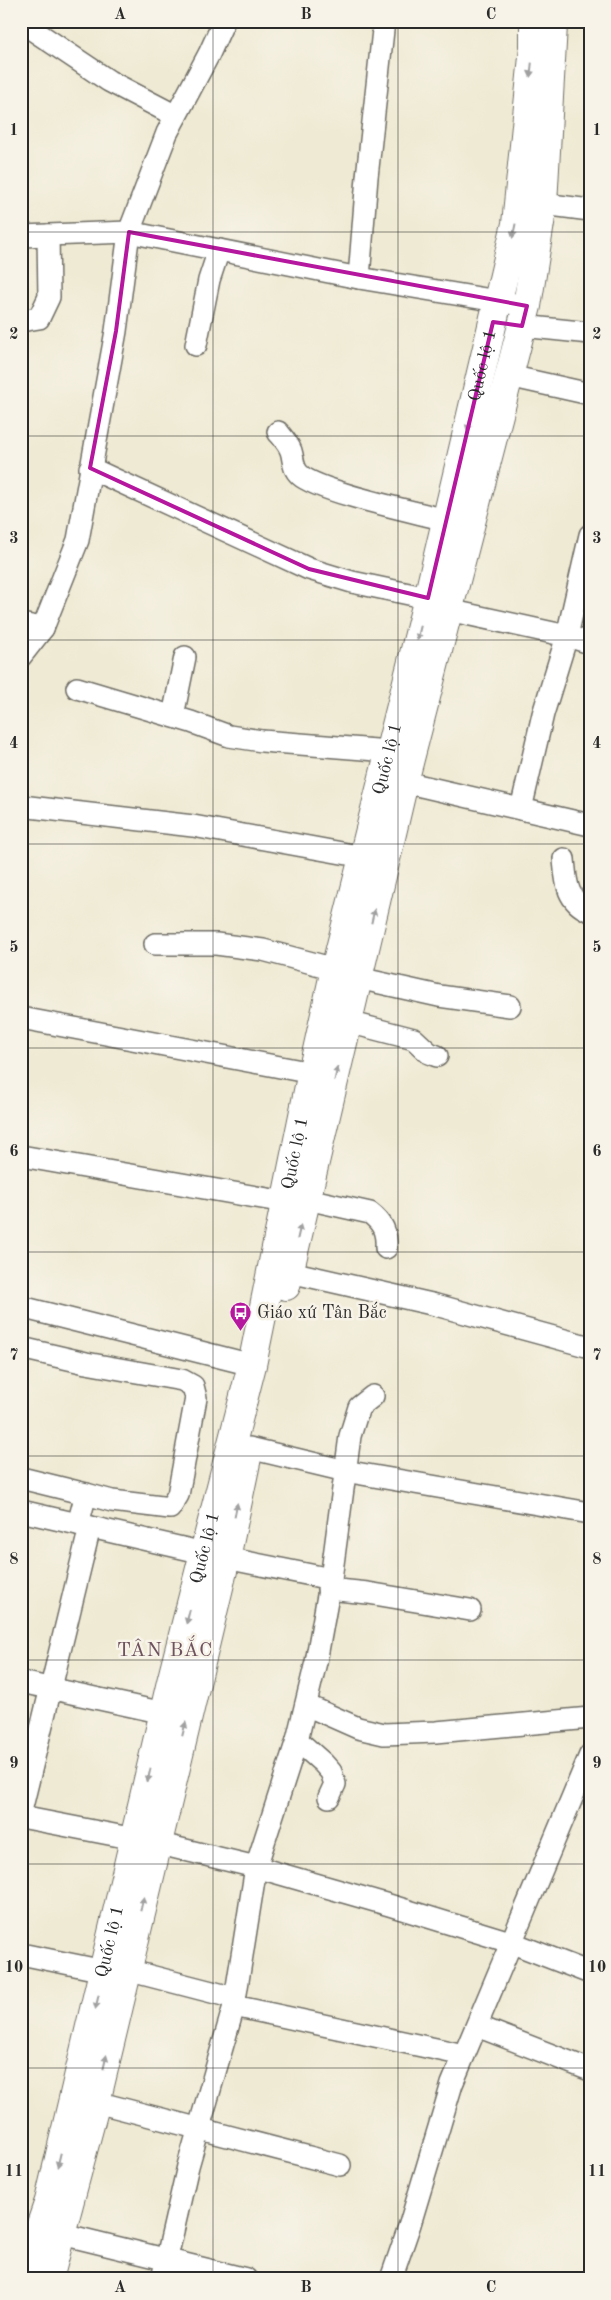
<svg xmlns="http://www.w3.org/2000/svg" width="611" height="2300" viewBox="0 0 611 2300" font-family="'Old Standard TT',serif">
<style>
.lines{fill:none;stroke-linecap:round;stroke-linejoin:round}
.minor-casing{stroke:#706e66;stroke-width:24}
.highway-casing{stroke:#706e66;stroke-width:30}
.minor{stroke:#fff;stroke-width:21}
.highway{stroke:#fff;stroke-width:28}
.oneway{fill:#a0a0a0}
.marked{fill:none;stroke:#b5179e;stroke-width:4;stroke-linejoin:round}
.grid{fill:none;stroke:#2b2b2b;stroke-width:1;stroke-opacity:0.55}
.labels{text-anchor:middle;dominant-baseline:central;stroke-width:5;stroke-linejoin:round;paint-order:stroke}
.street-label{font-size:18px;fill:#2b2b2b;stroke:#f7f3e8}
.poi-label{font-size:18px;fill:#2b2b2b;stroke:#f7f3e8;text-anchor:start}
.quarter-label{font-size:20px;letter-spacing:1px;fill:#6e525e;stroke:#f7f3e8}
.neatline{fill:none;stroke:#2b2b2b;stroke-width:2}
.grid-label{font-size:16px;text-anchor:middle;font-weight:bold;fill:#2b2b2b}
</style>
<rect width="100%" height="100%" fill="#f7f3e8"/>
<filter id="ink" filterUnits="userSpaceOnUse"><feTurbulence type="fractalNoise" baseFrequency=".02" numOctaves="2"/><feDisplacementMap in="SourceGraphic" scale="10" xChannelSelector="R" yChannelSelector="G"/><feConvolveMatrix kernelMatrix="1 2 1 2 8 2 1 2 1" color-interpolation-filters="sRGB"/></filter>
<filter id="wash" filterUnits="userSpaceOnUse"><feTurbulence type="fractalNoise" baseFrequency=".0096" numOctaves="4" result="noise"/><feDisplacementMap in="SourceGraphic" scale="20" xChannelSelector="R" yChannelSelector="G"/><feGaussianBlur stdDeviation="1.12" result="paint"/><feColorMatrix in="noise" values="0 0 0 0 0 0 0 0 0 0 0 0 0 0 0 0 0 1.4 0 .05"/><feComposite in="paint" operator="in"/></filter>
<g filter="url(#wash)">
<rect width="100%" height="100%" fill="#efead3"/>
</g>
<g filter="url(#ink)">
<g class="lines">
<defs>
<g id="minor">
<polyline points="21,22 109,81 176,116"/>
<polyline points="543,204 590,210"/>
<polyline points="21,236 129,232 359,278 527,306"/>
<polyline points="359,278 367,177 384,21"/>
<polyline points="21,321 39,318 49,297 48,235"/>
<polyline points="522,326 590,333"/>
<polyline points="196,345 209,280 219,250"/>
<polyline points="509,376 590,394"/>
<path d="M278,432C283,438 288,443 291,451C294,460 292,468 300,475C319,492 416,512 446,520"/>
<polyline points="90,468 309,569 352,582 428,598"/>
<polyline points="448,610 567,636 590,643"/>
<polyline points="21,624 43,628"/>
<polyline points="21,656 43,628 78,540 116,331 129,232 167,133 209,54 224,21"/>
<polyline points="77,688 191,722 229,736 262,741 389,751"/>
<polyline points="173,716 185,657"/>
<polyline points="404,782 590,825"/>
<polyline points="21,806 193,826 364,857"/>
<polyline points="521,809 543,714 567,636 590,535"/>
<path d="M564,859C566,881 566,901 590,911"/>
<polyline points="155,944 216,944 263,950 335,969"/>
<polyline points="358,978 439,996 510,1006"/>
<polyline points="21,1018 312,1073"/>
<polyline points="348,1022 414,1039 429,1053 437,1056"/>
<polyline points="21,1156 285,1202"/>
<path d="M307,1199L370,1213C383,1223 387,1232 386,1248"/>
<polyline points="290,1272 436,1305 590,1347"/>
<polyline points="21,1307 252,1365"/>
<polyline points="21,1348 86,1363 182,1380 193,1386 196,1398 178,1495 170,1508 112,1501 86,1494 78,1524"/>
<polyline points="249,1448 350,1472 590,1513"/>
<polyline points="21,1478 86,1494"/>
<polyline points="21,1511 204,1553"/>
<polyline points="226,1558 331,1579"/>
<polyline points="328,1589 368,1593 470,1610"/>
<polyline points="21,1682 164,1713"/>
<polyline points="306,1705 358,1728 384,1734 436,1732 590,1718"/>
<polyline points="297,1740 323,1763 331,1772 335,1784 329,1797"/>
<polyline points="21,1811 90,1527"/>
<polyline points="21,1817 135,1839"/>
<polyline points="156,1843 256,1867 389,1905 510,1942 590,1973"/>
<polyline points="21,1954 104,1971"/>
<polyline points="127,1970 235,1998"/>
<polyline points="234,2006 464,2055"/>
<polyline points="477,2026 590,2070"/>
<polyline points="96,2102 340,2165"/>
<polyline points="62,2234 246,2279"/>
<polyline points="162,2279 188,2166 234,2006 256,1867 297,1740 316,1662 331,1579 350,1436 359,1407 373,1396"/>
<polyline points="391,2279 410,2224 452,2084 590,1755"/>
</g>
<g id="highway">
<polyline points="286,1286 404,782 527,306 543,204 553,25"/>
<path id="s1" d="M22,2279L49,2201L171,1682L252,1365L308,1091L335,969L428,598L516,224L534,47V21"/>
<polyline points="49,2279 96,2102 226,1558 248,1453"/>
</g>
</defs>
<use href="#minor" class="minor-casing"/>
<use href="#highway" class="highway-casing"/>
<use href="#minor" class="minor"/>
<use href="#highway" class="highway"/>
</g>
<defs><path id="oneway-solid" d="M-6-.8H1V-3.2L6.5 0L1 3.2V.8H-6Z" transform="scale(1.25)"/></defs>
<g class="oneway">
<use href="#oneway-solid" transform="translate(531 70) rotate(96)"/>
<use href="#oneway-solid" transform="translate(514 231) rotate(102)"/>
<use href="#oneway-solid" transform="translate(469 424) rotate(104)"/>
<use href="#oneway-solid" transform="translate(419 633) rotate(104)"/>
<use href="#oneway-solid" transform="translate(373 916) rotate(-77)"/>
<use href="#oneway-solid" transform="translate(336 1074) rotate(-77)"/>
<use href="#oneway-solid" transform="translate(299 1232) rotate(-77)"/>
<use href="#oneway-solid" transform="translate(236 1510) rotate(-79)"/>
<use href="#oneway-solid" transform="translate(188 1617) rotate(104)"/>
<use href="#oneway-solid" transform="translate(184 1729) rotate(-76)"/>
<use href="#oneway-solid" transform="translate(149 1775) rotate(103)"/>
<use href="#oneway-solid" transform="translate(142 1904) rotate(-77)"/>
<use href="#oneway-solid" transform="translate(97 2002) rotate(103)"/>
<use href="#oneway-solid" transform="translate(105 2062) rotate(-77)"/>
<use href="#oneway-solid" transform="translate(59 2160) rotate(104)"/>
</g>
</g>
<path class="marked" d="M129,232L527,306L522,326L493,322L428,598L309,569L90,468L116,331Z"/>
<path class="grid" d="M213,21V2279M398,21V2279M21,232H590M21,436H590M21,640H590M21,844H590M21,1048H590M21,1252H590M21,1456H590M21,1660H590M21,1864H590M21,2068H590"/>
<defs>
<symbol id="bus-pin" viewBox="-11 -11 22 30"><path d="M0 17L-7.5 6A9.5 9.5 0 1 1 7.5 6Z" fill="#b5179e" stroke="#f7f3e8"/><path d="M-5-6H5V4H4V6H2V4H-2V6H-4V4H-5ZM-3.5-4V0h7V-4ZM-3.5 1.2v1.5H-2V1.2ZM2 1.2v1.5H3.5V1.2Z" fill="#fff"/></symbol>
</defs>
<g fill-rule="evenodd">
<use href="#bus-pin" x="228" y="1300" width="25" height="34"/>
</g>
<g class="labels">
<g class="street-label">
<text stroke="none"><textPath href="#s1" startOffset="1969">Quốc lộ 1</textPath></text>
<text stroke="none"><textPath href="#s1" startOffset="1564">Quốc lộ 1</textPath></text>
<text stroke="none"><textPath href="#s1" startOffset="1159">Quốc lộ 1</textPath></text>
<text stroke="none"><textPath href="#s1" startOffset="754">Quốc lộ 1</textPath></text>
<text stroke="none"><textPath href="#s1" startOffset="349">Quốc lộ 1</textPath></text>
</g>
<g class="poi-label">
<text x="257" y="1313">Giáo xứ Tân Bắc</text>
</g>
<g class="quarter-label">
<text x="165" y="1651">TÂN BẮC</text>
</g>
</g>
<rect width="611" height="2300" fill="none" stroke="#f7f3e8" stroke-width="55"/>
<rect x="28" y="28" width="556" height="2244" class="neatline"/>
<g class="grid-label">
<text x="120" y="19">A</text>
<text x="306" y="19">B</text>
<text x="491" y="19">C</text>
<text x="14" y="135">1</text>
<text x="597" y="135">1</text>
<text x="14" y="339">2</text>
<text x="597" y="339">2</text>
<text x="14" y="543">3</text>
<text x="597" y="543">3</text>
<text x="14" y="748">4</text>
<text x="597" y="748">4</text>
<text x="14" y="952">5</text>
<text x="597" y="952">5</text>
<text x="14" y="1156">6</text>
<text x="597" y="1156">6</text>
<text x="14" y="1360">7</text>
<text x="597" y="1360">7</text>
<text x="14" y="1564">8</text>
<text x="597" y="1564">8</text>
<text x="14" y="1768">9</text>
<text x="597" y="1768">9</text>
<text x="14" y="1972">10</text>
<text x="597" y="1972">10</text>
<text x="14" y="2176">11</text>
<text x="597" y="2176">11</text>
<text x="120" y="2292">A</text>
<text x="306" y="2292">B</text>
<text x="491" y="2292">C</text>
</g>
</svg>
